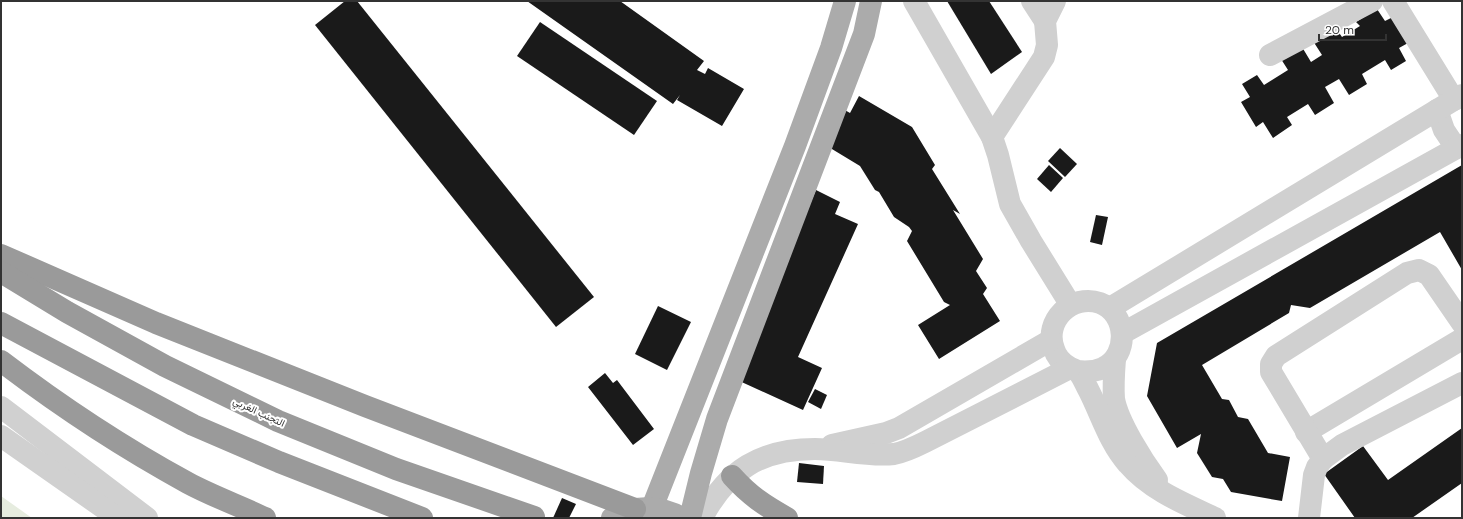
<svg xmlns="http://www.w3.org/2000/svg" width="1463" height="519" viewBox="0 0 1463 519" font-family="'DM Sans',Vazirmatn,sans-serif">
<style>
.green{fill:#e6ecdf}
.building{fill:#1a1a1a}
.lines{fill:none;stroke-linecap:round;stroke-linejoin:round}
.minor{stroke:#d0d0d0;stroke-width:22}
.major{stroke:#ababab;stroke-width:22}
.highway{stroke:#9a9a9a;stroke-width:22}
.labels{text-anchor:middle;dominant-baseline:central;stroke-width:4;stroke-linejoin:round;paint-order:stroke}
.street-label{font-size:10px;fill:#333;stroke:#fff}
</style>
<rect width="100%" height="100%" fill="#fff"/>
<polygon class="green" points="1,496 32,518 1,518"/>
<g class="building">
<polygon points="345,1 357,1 594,297 556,327 315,25"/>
<polygon points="527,1 620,1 704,61 697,70 705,74 708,68 744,89 722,126 677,100 680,95 673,104"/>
<polygon points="947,1 989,1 1022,52 991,74"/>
<polygon points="1377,9 1385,21 1393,17 1408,43 1399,48 1406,61 1391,70 1385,60 1362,74 1367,84 1349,95 1339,79 1325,87 1334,103 1315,115 1308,104 1287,117 1292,125 1273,138 1263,122 1256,127 1241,102 1250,97 1242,84 1257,75 1264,85 1288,70 1281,59 1302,47 1311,62 1322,55 1313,41 1335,27 1342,37 1360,26 1356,22"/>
<polygon points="540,22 657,101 634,135 517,56"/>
<polygon points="859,96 912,127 935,165 932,169 960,214 953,210 983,259 976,271 987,288 983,294 1000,321 939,359 918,325 950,305 944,302 907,241 912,231 909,227 894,217 879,192 875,190 860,166 822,143 843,109 850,113"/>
<polygon points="1060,148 1077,164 1065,177 1048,161"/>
<polygon points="1049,165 1063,178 1051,192 1037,179"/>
<polygon points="1462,165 1462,270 1440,232 1310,308 1291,305 1289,313 1202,365 1222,399 1229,400 1238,417 1248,419 1268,453 1290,457 1282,501 1231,492 1223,479 1212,477 1197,453 1201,434 1177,448 1147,396 1157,343"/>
<polygon points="816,190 840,202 835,214 858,224 798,357 822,368 803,410 735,379"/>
<polygon points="1096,215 1108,217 1102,245 1090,242"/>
<polygon points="658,306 691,322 667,370 635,354"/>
<polygon points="605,373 613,383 617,380 654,429 633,445 588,387"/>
<polygon points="815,389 827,395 821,409 808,402"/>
<polygon points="1462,428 1462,483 1412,518 1355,518 1324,474 1363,446 1388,480"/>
<polygon points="799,463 824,466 823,484 797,482"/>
<polygon points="562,498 576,504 569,518 553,518"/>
</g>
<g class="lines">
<g class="minor">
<polyline points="914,1 992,137"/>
<polyline points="1032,1 1045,21"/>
<polyline points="1055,1 1045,21 1047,45 1044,57 992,137 998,155 1010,204 1031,241 1070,304"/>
<polyline points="1393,1 1454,100"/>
<polyline points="1270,55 1372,1"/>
<polyline points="1437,110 1444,130 1456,148"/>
<polyline points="1110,308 1462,95"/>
<polyline points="1123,333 1462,145"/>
<path d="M1115,359C1114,372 1113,386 1114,399C1118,422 1143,461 1157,480"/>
<path d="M1077,371C1086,372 1094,372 1103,368C1130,355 1127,313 1100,303C1072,293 1043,321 1054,349C1056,356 1062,363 1069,367C1071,369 1075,369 1077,371C1082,375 1085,384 1088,389C1101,414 1109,443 1128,464C1150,490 1185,504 1215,518"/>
<polyline points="1,407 147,518"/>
<polyline points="1306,432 1462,339"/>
<polyline points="1,436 118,518"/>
<polyline points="832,445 886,433 899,428 1051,340"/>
<polyline points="1323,459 1271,372 1271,364 1276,356 1407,273 1419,270 1429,275 1462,323"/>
<path d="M702,518C727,470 761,449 815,449C841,449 867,457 894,454C905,452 915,447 925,442L1070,368"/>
<polyline points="1309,518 1314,475 1317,467 1323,459 1342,445 1462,383"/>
</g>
<g class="major">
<polyline points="652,508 795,146 831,48 845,1"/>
<path d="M612,518C632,504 662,506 682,518"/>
<polyline points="690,518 701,473 717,419 864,34 871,1"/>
</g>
<g class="highway">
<polyline points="1,255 156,323 365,406 635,509"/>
<polyline points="1,272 67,312 165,366 278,421 396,469 534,517"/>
<polyline points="1,323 193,425 279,462 422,518"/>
<path d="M1,361C60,406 122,447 188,483C212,496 240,506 265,518"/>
<path d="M732,476C750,496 764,505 787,518"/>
</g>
</g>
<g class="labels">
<g class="street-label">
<text transform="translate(259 412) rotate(25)">التجنب الغربي</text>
</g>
</g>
<rect width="1463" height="519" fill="none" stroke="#333333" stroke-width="4"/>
<path d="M1319 34v6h67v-6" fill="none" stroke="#333333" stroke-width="2"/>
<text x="1325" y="34" font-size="12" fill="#333333" stroke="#ffffff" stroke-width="3" paint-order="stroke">20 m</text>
</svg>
